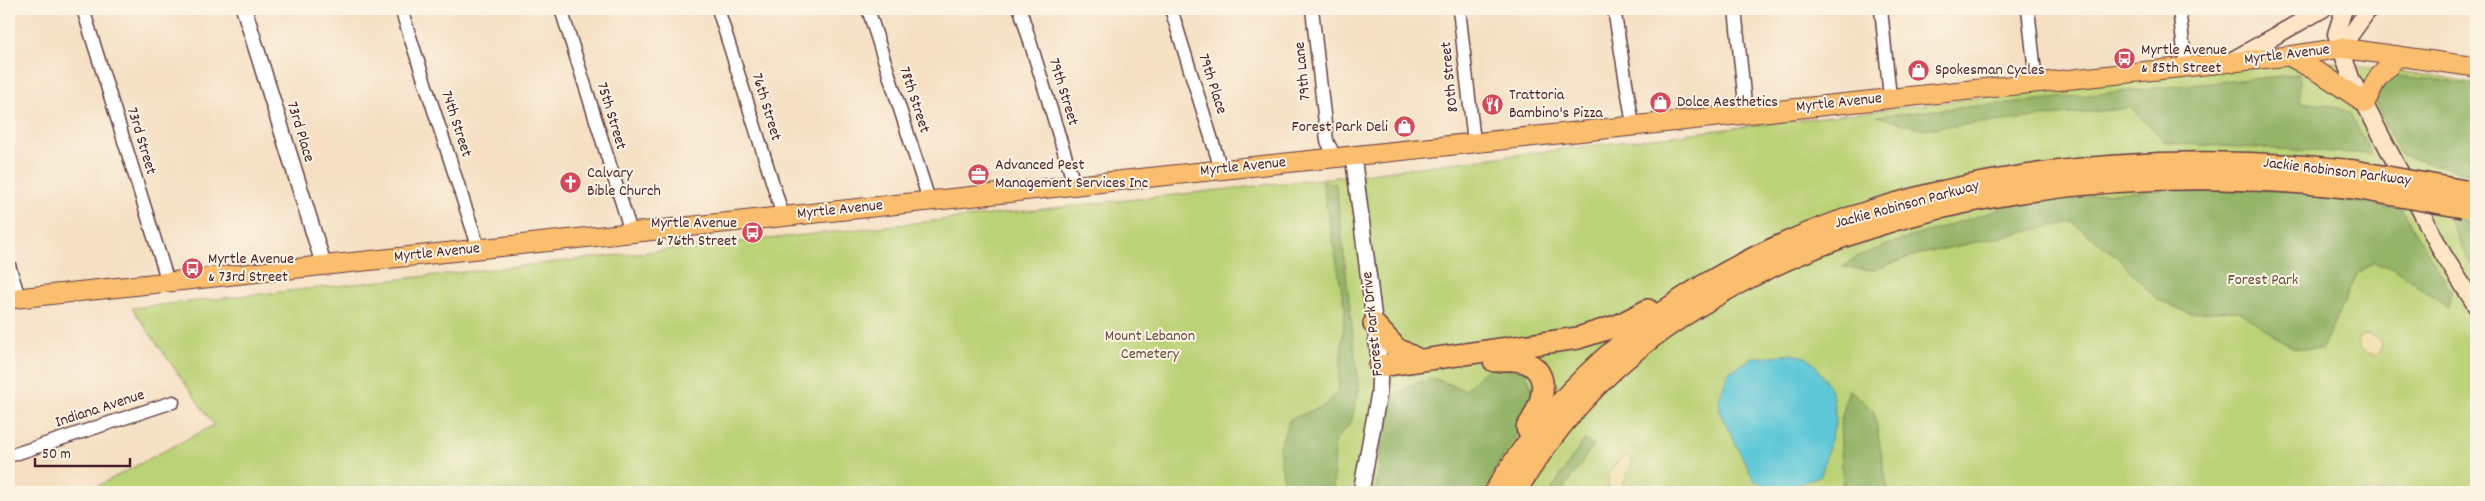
<svg xmlns="http://www.w3.org/2000/svg" width="2485" height="501" viewBox="0 0 2485 501" font-family="Dekko,sans-serif">
<style>
.green{fill:#bbd276;stroke:#827850}
.forest{fill:#94b467;stroke:#6f6a49}
.sand{fill:#eeda9e;stroke:#9c7c64}
.water{fill:#5dc7d7;stroke:#547381}
.lines{fill:none;stroke-linecap:round;stroke-linejoin:round}
.minor-casing{stroke:#643c42;stroke-width:15}
.tertiary-casing{stroke:#643c42;stroke-width:18}
.secondary-casing{stroke:#643c42;stroke-width:19}
.primary-casing{stroke:#643c42;stroke-width:21}
.motorway-casing{stroke:#643c42;stroke-width:24}
.minor{stroke:#fff;stroke-width:12}
.tertiary{stroke:#fff;stroke-width:15}
.secondary{stroke:#fde5c5;stroke-width:16}
.primary{stroke:#fbbd6e;stroke-width:19}
.motorway{stroke:#fbbd6e;stroke-width:21}
.motorway-bridge-casing{stroke:#643c42;stroke-width:24;stroke-linecap:butt}
.motorway-bridge{stroke:#fbbd6e;stroke-width:21}
.labels{text-anchor:middle;dominant-baseline:central;stroke-width:4;stroke-linejoin:round;paint-order:stroke}
.poi-label{font-size:16px;fill:#4a1f2b;stroke:#fcf5e5;text-anchor:start}
.street-label{font-size:16px;fill:#4a1f2b;stroke:#fcf5e5}
.park-label{font-size:16px;fill:#664c3e;stroke:#fcf5e5}
</style>
<rect width="100%" height="100%" fill="#fcf5e5"/>
<filter id="ink" filterUnits="userSpaceOnUse"><feTurbulence type="fractalNoise" baseFrequency=".02" numOctaves="2"/><feDisplacementMap in="SourceGraphic" scale="10" xChannelSelector="R" yChannelSelector="G"/><feConvolveMatrix kernelMatrix="1 2 1 2 8 2 1 2 1" color-interpolation-filters="sRGB"/></filter>
<filter id="wash" filterUnits="userSpaceOnUse"><feTurbulence type="fractalNoise" baseFrequency=".0096" numOctaves="4" result="noise"/><feDisplacementMap in="SourceGraphic" scale="20" xChannelSelector="R" yChannelSelector="G"/><feGaussianBlur stdDeviation="1.12" result="paint"/><feColorMatrix in="noise" values="0 0 0 0 0 0 0 0 0 0 0 0 0 0 0 0 0 1.4 0 .05"/><feComposite in="paint" operator="in"/></filter>
<g filter="url(#wash)">
<rect width="100%" height="100%" fill="#f5e0c3"/>
<polygon class="green" points="2338,62 2476,83 2476,492 86,492 214,425 132,308 1330,178 2186,72"/>
<g class="forest">
<polygon points="2300,74 2300,102 2334,106 2350,113 2371,154 2166,143 2131,108 1921,129 1877,116"/>
<polygon points="2389,75 2476,85 2476,175 2401,156 2379,112 2376,100"/>
<polygon points="1322,181 1336,184 1359,390 1351,422 1335,441 1333,492 1285,492 1279,448 1290,419 1326,405 1338,390 1345,309"/>
<polygon points="2196,188 2275,190 2402,209 2451,291 2448,308 2394,268 2373,263 2357,274 2321,350 2293,348 2239,311 2188,313 2157,299 2116,256 2072,222 1916,255 1873,270 1842,267 1856,257 1901,240 2014,205 2098,194"/>
<polygon points="2448,217 2476,224 2476,269 2470,263"/>
<polygon points="1502,367 1525,371 1533,391 1529,413 1482,492 1376,492 1384,421 1395,396 1408,386 1433,378 1465,390 1483,372"/>
<polygon points="1849,389 1874,411 1888,492 1843,492 1840,424"/>
<polygon points="1584,440 1593,445 1562,492 1550,492"/>
</g>
<g class="sand">
<path d="M2368,334L2380,340L2381,350L2376,355C2365,353 2357,350 2359,337Z"/>
<path d="M1625,456L1629,457L1632,464L1622,487L1616,490L1609,488C1605,476 1615,462 1625,456Z"/>
</g>
<path class="water" d="M1791,354L1806,357L1816,366L1832,391L1836,421L1821,475C1799,485 1775,496 1754,480L1720,413L1719,399L1729,372L1753,358Z"/>
</g>
<g filter="url(#ink)">
<g class="lines">
<defs>
<g id="minor">
<polyline points="83,9 168,282"/>
<polyline points="401,9 479,249"/>
<polyline points="561,9 631,232"/>
<polyline points="718,9 783,216"/>
<polyline points="868,9 929,200"/>
<polyline points="1020,9 1074,184"/>
<polyline points="1171,9 1221,169"/>
<polyline points="1312,9 1327,141 1335,157"/>
<polyline points="1459,9 1474,142"/>
<polyline points="1614,9 1633,125"/>
<polyline points="1735,9 1746,113"/>
<polyline points="1881,9 1890,97"/>
<polyline points="2028,9 2036,82"/>
<polyline points="2179,9 2186,67"/>
<polyline points="9,265 19,298"/>
<polyline points="9,456 173,402"/>
</g>
<g id="tertiary">
<polyline points="244,9 324,266"/>
<polyline points="1353,155 1380,366 1379,393 1361,492"/>
</g>
<g id="secondary">
<polyline points="2344,9 2336,34 2351,78 2443,254 2476,306"/>
<polyline points="2341,48 2369,9"/>
<polyline points="2229,62 2323,9"/>
</g>
<g id="primary">
<polyline points="2289,56 2325,76 2365,103 2377,79 2398,56"/>
<polyline points="9,299 2289,56 2341,48 2476,67"/>
</g>
<g id="motorway">
<polyline points="1374,324 1397,349 1419,360"/>
<path d="M1494,361C1549,353 1553,390 1527,428"/>
<polyline points="1380,366 1578,338 1619,325 1648,310"/>
<path d="M1495,492C1668,203 2044,137 2354,171"/>
<path d="M1515,492C1550,434 1597,378 1652,337C1851,192 2116,160 2354,188"/>
</g>
</defs>
<use href="#minor" class="minor-casing"/>
<use href="#tertiary" class="tertiary-casing"/>
<use href="#secondary" class="secondary-casing"/>
<use href="#primary" class="primary-casing"/>
<use href="#motorway" class="motorway-casing"/>
<use href="#minor" class="minor"/>
<use href="#tertiary" class="tertiary"/>
<use href="#secondary" class="secondary"/>
<use href="#primary" class="primary"/>
<use href="#motorway" class="motorway"/>
<defs>
<g id="motorway-bridge">
<polyline points="2354,171 2465,191"/>
<polyline points="2354,188 2463,207"/>
</g>
</defs>
<use href="#motorway-bridge" class="motorway-bridge-casing"/>
<use href="#motorway-bridge" class="motorway-bridge"/>
</g>
</g>
<defs>
<symbol id="bus-disc" viewBox="-11 -11 22 22"><circle r="9.5" fill="#d1495b" stroke="#fcf5e5"/><path d="M-5-6H5V4H4V6H2V4H-2V6H-4V4H-5ZM-3.5-4V0h7V-4ZM-3.5 1.2v1.5H-2V1.2ZM2 1.2v1.5H3.5V1.2Z" fill="#fff"/></symbol>
<symbol id="shop-disc" viewBox="-11 -11 22 22"><circle r="9.5" fill="#d1495b" stroke="#fcf5e5"/><path d="M-5-2.5h2.3a2.7 3.5 0 0 1 5.4 0H5L5.5 6h-11ZM-1.5-2.5h3a1.5 2.3 0 0 0-3 0Z" fill="#fff"/></symbol>
<symbol id="restaurant-disc" viewBox="-11 -11 22 22"><circle r="9.5" fill="#d1495b" stroke="#fcf5e5"/><path d="M-5-6h1v4h1v-4h1v4h1v-4h1v5L-1.5 .5V6h-2V.5L-5-1ZM5-6V6H3V1.5H1.5Q1.5-4 5-6Z" fill="#fff"/></symbol>
<symbol id="office-disc" viewBox="-11 -11 22 22"><circle r="9.5" fill="#d1495b" stroke="#fcf5e5"/><path d="M-6-3h4V-5.5h4V-3h4V5H-6ZM-1-4.5V-3h2v-1.5ZM-6 0V1H6V0Z" fill="#fff"/></symbol>
<symbol id="church-disc" viewBox="-11 -11 22 22"><circle r="9.5" fill="#d1495b" stroke="#fcf5e5"/><path d="M-1.2-6h2.4v3.5h3.3v2.4h-3.3V6h-2.4V-.1h-3.3v-2.4h3.3Z" fill="#fff"/></symbol>
</defs>
<g fill-rule="evenodd">
<use href="#bus-disc" x="2112" y="46" width="25" height="25"/>
<use href="#shop-disc" x="1906" y="58" width="25" height="25"/>
<use href="#shop-disc" x="1648" y="90" width="25" height="25"/>
<use href="#restaurant-disc" x="1480" y="92" width="25" height="25"/>
<use href="#shop-disc" x="1392" y="114" width="25" height="25"/>
<use href="#office-disc" x="966" y="162" width="25" height="25"/>
<use href="#church-disc" x="558" y="170" width="25" height="25"/>
<use href="#bus-disc" x="740" y="220" width="25" height="25"/>
<use href="#bus-disc" x="180" y="256" width="25" height="25"/>
</g>
<g class="labels">
<g class="poi-label">
<text x="2141" y="50">Myrtle Avenue<tspan x="2141" dy="18">&amp; 85th Street</tspan></text>
<text x="1935" y="70">Spokesman Cycles</text>
<text x="1509" y="95">Trattoria<tspan x="1509" dy="18">Bambino's Pizza</tspan></text>
<text x="1677" y="102">Dolce Aesthetics</text>
<text x="1388" y="127" text-anchor="end">Forest Park Deli</text>
<text x="995" y="165">Advanced Pest<tspan x="995" dy="18">Management Services Inc</tspan></text>
<text x="587" y="173">Calvary<tspan x="587" dy="18">Bible Church</tspan></text>
<text x="737" y="223" text-anchor="end">Myrtle Avenue<tspan x="737" dy="18">&amp; 76th Street</tspan></text>
<text x="208" y="259">Myrtle Avenue<tspan x="208" dy="18">&amp; 73rd Street</tspan></text>
</g>
<g class="street-label">
<text transform="translate(2287 55) rotate(-7)">Myrtle Avenue</text>
<text transform="translate(1303 71) rotate(-96)">79th Lane</text>
<text transform="translate(1450 77) rotate(-96)">80th Street</text>
<text transform="translate(1212 84) rotate(72)">79th Place</text>
<text transform="translate(1063 92) rotate(73)">79th Street</text>
<text transform="translate(914 100) rotate(72)">78th Street</text>
<text transform="translate(1839 103) rotate(-6)">Myrtle Avenue</text>
<text transform="translate(766 107) rotate(73)">76th Street</text>
<text transform="translate(611 116) rotate(73)">75th Street</text>
<text transform="translate(456 124) rotate(72)">74th Street</text>
<text transform="translate(300 132) rotate(73)">73rd Place</text>
<text transform="translate(141 141) rotate(73)">73rd Street</text>
<text transform="translate(1243 167) rotate(-6)">Myrtle Avenue</text>
<text transform="translate(2337 172) rotate(7)">Jackie Robinson Parkway</text>
<text transform="translate(1907 205) rotate(-15)">Jackie Robinson Parkway</text>
<text transform="translate(840 210) rotate(-6)">Myrtle Avenue</text>
<text transform="translate(437 253) rotate(-6)">Myrtle Avenue</text>
<text transform="translate(1373 324) rotate(-96)">Forest Park Drive</text>
<text transform="translate(100 409) rotate(-18)">Indiana Avenue</text>
</g>
<g class="park-label">
<text x="2263" y="280">Forest Park</text>
<text x="1150" y="336">Mount Lebanon<tspan x="1150" dy="18">Cemetery</tspan></text>
</g>
</g>
<rect width="2485" height="501" fill="none" stroke="#fcf5e5" stroke-width="30"/>
<path d="M35 458v8h95v-8" fill="none" stroke="#4a1f2b" stroke-width="2.5"/>
<text x="42" y="458" font-size="15" fill="#4a1f2b" stroke="#fcf5e5" stroke-width="4" paint-order="stroke">50 m</text>
</svg>
